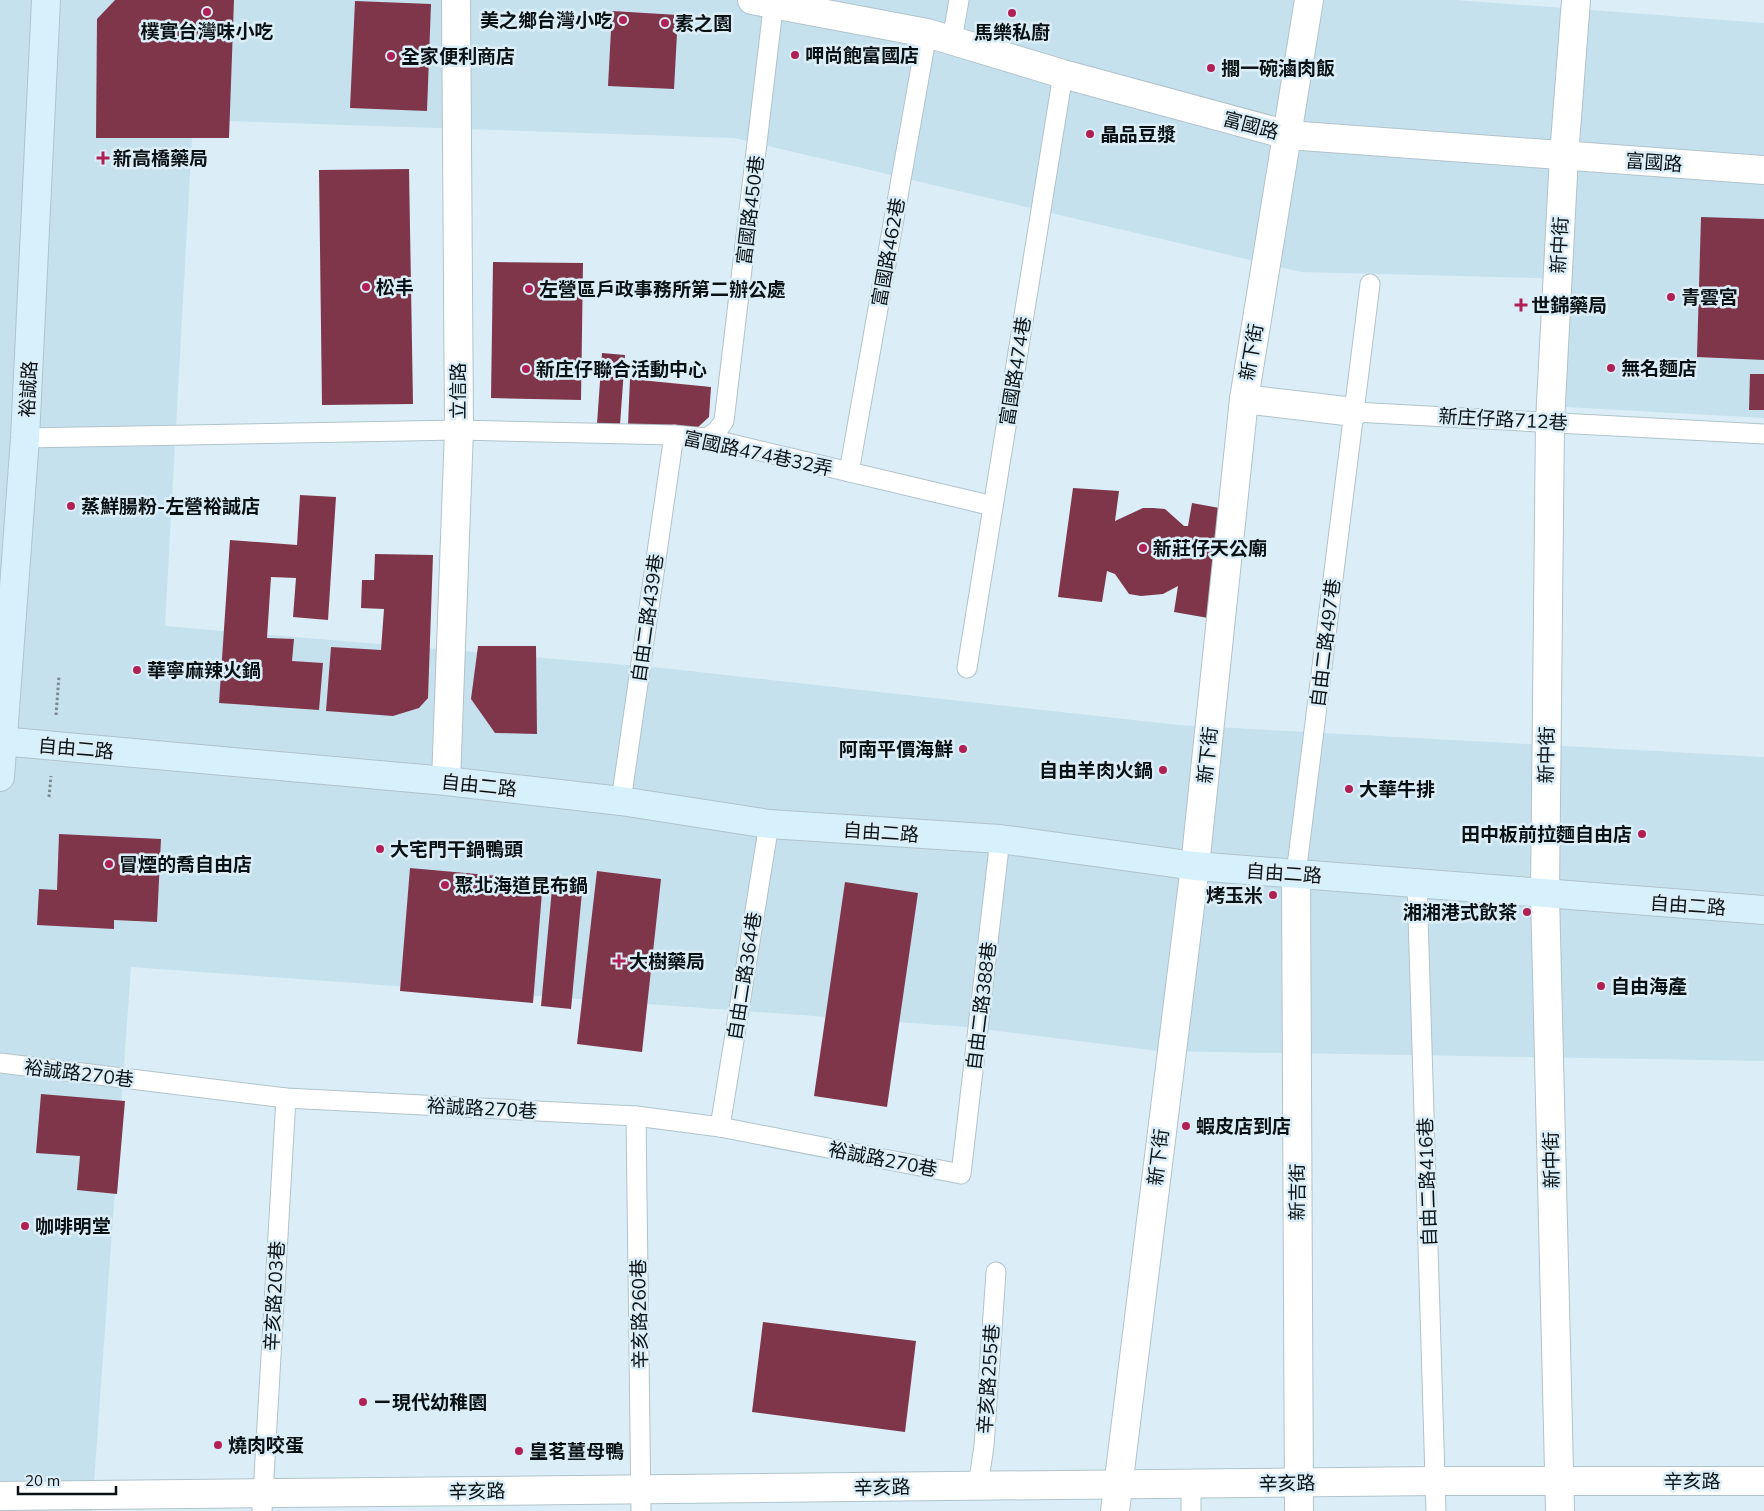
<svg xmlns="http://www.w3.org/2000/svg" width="1764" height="1511" viewBox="0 0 1764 1511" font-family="Mulish,'Noto Sans TC',sans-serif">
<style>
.built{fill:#c6e1ee}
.building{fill:#7f364a}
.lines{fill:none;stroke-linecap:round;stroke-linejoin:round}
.lane-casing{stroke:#b0c3cb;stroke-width:21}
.street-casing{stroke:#b0c3cb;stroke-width:30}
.secondary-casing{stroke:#b0c3cb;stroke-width:30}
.path{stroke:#7b898f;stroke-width:3;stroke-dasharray:2.5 2.5;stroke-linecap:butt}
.lane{stroke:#fff;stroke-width:19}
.street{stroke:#fff;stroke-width:28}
.secondary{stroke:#d6f1fc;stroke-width:28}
.poi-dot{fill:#b02055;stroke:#dbeef7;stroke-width:2}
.labels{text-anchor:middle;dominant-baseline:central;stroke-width:5;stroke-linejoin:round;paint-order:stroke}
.poi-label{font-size:19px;font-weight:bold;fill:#0a1114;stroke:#dbeef7;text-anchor:start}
.street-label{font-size:19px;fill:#0a1114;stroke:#dbeef7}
</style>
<rect width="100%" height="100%" fill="#dbeef7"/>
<polygon class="built" points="0,0 1456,0 1764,23 1764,418 1565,407 1571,279 1301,272 734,138 193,120 165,626 663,668 1179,725 1764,757 1764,1061 1158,1051 967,1027 131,967 92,1511 0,1511"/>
<g class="building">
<polygon points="115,0 234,0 229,138 96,138 97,19"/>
<polygon points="355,1 431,4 427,111 350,108"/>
<polygon points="612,11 678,15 674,89 608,86"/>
<polygon points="409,169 413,404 322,405 319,170"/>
<polygon points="1701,217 1764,219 1764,360 1697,357"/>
<polygon points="493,262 583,263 581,400 491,398"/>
<polygon points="602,353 625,355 620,425 597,424"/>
<polygon points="1750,374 1764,374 1764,410 1749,410"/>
<polygon points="630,379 711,387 709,417 696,429 628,425"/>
<polygon points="1073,488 1119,491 1115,521 1143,508 1153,508 1165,509 1184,526 1188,526 1192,503 1225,509 1214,619 1174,612 1178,586 1163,594 1141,596 1129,594 1115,574 1107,571 1102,602 1058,597"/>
<polygon points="300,495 336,497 328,620 293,617 296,578 271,577 267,638 294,639 292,661 323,663 319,710 219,703 230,540 297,545"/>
<polygon points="375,554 433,555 428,698 419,708 393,716 326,711 331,647 381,650 384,609 361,608 362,580 374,580"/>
<polygon points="478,646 536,646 537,734 495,733 471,699"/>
<polygon points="59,834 161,839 157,922 114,920 114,929 37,925 39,889 57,890"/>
<polygon points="410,868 543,880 533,1003 400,991"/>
<polygon points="597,871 661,879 642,1052 577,1044"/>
<polygon points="553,878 583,881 571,1009 541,1006"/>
<polygon points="845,882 918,893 887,1107 814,1096"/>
<polygon points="41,1094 125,1101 117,1194 77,1190 80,1156 36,1153"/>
<polygon points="763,1322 916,1341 905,1432 752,1412"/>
</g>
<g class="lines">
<defs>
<g id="lane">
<polyline points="952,40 959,0"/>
<polyline points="1354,412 1764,434"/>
<polyline points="25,438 459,430 674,435 706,438 993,506"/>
<polyline points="706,438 717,431 724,421 774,0"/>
<polyline points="849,472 927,33"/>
<polyline points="967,668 1063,74"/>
<polyline points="621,801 674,435"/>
<polyline points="1296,874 1370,284"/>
<polyline points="1417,882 1436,1511"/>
<polyline points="0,1063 286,1098 636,1116 720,1127 961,1174 1000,839"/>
<polyline points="636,1116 641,1511"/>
<polyline points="720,1127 769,824"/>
<polyline points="978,1486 984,1446 996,1272"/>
<polyline points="262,1511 286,1098"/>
<polyline points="1191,1511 1191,1484"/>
</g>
<g id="street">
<polyline points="752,0 927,33 1063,74 1288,135 1764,170"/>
<polyline points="1244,399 1354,412"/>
<polyline points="446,781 459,430 456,0"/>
<polyline points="1296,874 1299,1511"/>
<polyline points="0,1496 1436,1481 1764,1481"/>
<polyline points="1115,1511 1195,866 1244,399 1309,0"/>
<polyline points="1560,1511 1545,894 1550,422 1564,156 1576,0"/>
</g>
<g id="secondary">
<polyline points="0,741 446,781 621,801 769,824 1000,839 1195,866 1764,910"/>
<polyline points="0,777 25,438 46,0"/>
</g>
</defs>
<use href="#lane" class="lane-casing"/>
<use href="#street" class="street-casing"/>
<use href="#secondary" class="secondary-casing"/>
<g class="path">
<polyline points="56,715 59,676"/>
<polyline points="49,797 51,776"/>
</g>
<use href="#lane" class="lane"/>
<use href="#street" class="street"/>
<use href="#secondary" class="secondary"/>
</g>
<g class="poi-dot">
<circle cx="207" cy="12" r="5"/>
<circle cx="1012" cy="13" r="5"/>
<circle cx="623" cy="20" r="5"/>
<circle cx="665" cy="23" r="5"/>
<circle cx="795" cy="55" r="5"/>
<circle cx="391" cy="56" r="5"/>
<circle cx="1211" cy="68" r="5"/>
<circle cx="1090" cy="134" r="5"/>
<path d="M100.5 150.5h5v5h5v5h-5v5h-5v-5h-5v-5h5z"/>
<circle cx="366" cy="287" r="5"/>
<circle cx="529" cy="289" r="5"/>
<circle cx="1671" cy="297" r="5"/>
<path d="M1518.5 297.5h5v5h5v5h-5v5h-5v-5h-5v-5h5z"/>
<circle cx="1611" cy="368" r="5"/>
<circle cx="526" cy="369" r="5"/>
<circle cx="71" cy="506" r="5"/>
<circle cx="1143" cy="548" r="5"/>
<circle cx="137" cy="670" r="5"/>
<circle cx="963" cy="749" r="5"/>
<circle cx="1163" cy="770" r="5"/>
<circle cx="1349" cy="789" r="5"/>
<circle cx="1642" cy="834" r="5"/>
<circle cx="380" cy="849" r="5"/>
<circle cx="109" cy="864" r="5"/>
<circle cx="445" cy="885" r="5"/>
<circle cx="1273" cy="895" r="5"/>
<circle cx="1527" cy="912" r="5"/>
<path d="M616.5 953.5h5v5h5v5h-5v5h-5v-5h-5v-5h5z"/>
<circle cx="1601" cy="986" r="5"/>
<circle cx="1186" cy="1126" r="5"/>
<circle cx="25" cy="1226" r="5"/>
<circle cx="363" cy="1402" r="5"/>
<circle cx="218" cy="1445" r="5"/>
<circle cx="519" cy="1451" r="5"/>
</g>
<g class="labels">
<g class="poi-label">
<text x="613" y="20" text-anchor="end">美之鄉台灣小吃</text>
<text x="675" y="23">素之園</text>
<text x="207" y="31" text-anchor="middle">樸實台灣味小吃</text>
<text x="1012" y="32" text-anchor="middle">馬樂私廚</text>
<text x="805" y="55">呷尚飽富國店</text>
<text x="401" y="56">全家便利商店</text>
<text x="1221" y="68">擱一碗滷肉飯</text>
<text x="1100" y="134">晶品豆漿</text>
<text x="113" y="158">新高橋藥局</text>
<text x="376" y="287">松丰</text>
<text x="539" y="289">左營區戶政事務所第二辦公處</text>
<text x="1681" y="297">青雲宮</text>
<text x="1531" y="305">世錦藥局</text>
<text x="1621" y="368">無名麵店</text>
<text x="536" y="369">新庄仔聯合活動中心</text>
<text x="81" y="506">蒸鮮腸粉-左營裕誠店</text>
<text x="1153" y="548">新莊仔天公廟</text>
<text x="147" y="670">華寧麻辣火鍋</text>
<text x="953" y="749" text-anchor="end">阿南平價海鮮</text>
<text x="1153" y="770" text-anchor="end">自由羊肉火鍋</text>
<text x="1359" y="789">大華牛排</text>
<text x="1632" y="834" text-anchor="end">田中板前拉麵自由店</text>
<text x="390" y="849">大宅門干鍋鴨頭</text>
<text x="119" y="864">冒煙的喬自由店</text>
<text x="455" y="885">聚北海道昆布鍋</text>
<text x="1263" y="895" text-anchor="end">烤玉米</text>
<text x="1517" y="912" text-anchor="end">湘湘港式飲茶</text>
<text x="629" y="961">大樹藥局</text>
<text x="1611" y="986">自由海產</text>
<text x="1196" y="1126">蝦皮店到店</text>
<text x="35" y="1226">咖啡明堂</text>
<text x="373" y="1402">ㄧ現代幼稚園</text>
<text x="228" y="1445">燒肉咬蛋</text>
<text x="529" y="1451">皇茗薑母鴨</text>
</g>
<g class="street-label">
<text transform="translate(1251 125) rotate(15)">富國路</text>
<text transform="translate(1654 162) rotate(4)">富國路</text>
<text transform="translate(750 210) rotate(-83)">富國路450巷</text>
<text transform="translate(1559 245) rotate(-87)">新中街</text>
<text transform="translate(888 252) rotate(-80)">富國路462巷</text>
<text transform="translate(1251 352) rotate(-80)">新下街</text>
<text transform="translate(1015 371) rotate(-81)">富國路474巷</text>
<text transform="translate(28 389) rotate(-87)">裕誠路</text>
<text transform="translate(458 391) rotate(-90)">立信路</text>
<text transform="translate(1503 419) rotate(3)">新庄仔路712巷</text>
<text transform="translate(758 453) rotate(12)">富國路474巷32弄</text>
<text transform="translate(647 618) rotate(-82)">自由二路439巷</text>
<text transform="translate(1325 643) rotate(-83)">自由二路497巷</text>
<text transform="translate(76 748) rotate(5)">自由二路</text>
<text transform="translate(1207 755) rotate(-84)">新下街</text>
<text transform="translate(1546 755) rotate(-89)">新中街</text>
<text transform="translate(479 785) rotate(6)">自由二路</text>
<text transform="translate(881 832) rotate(4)">自由二路</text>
<text transform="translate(1284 873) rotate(4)">自由二路</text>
<text transform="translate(1688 905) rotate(4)">自由二路</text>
<text transform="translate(744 976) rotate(-81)">自由二路364巷</text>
<text transform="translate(981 1006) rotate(-83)">自由二路388巷</text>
<text transform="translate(79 1073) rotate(7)">裕誠路270巷</text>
<text transform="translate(482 1108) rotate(3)">裕誠路270巷</text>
<text transform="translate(1158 1157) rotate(-83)">新下街</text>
<text transform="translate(883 1159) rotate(11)">裕誠路270巷</text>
<text transform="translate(1551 1160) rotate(-91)">新中街</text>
<text transform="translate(1427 1182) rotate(-92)">自由二路416巷</text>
<text transform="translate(1297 1192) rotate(-90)">新吉街</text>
<text transform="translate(274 1296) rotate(-87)">辛亥路203巷</text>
<text transform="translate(639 1314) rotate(-91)">辛亥路260巷</text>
<text transform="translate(988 1379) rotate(-86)">辛亥路255巷</text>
<text x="1692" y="1481">辛亥路</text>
<text transform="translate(1287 1483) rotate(-1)">辛亥路</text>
<text transform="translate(882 1487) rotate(-1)">辛亥路</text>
<text transform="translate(477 1491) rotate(-1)">辛亥路</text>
</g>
</g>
<path d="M18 1486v8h98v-8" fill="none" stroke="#0a1114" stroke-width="2.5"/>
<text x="25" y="1486" font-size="15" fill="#0a1114" stroke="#dbeef7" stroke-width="4" paint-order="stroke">20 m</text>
</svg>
